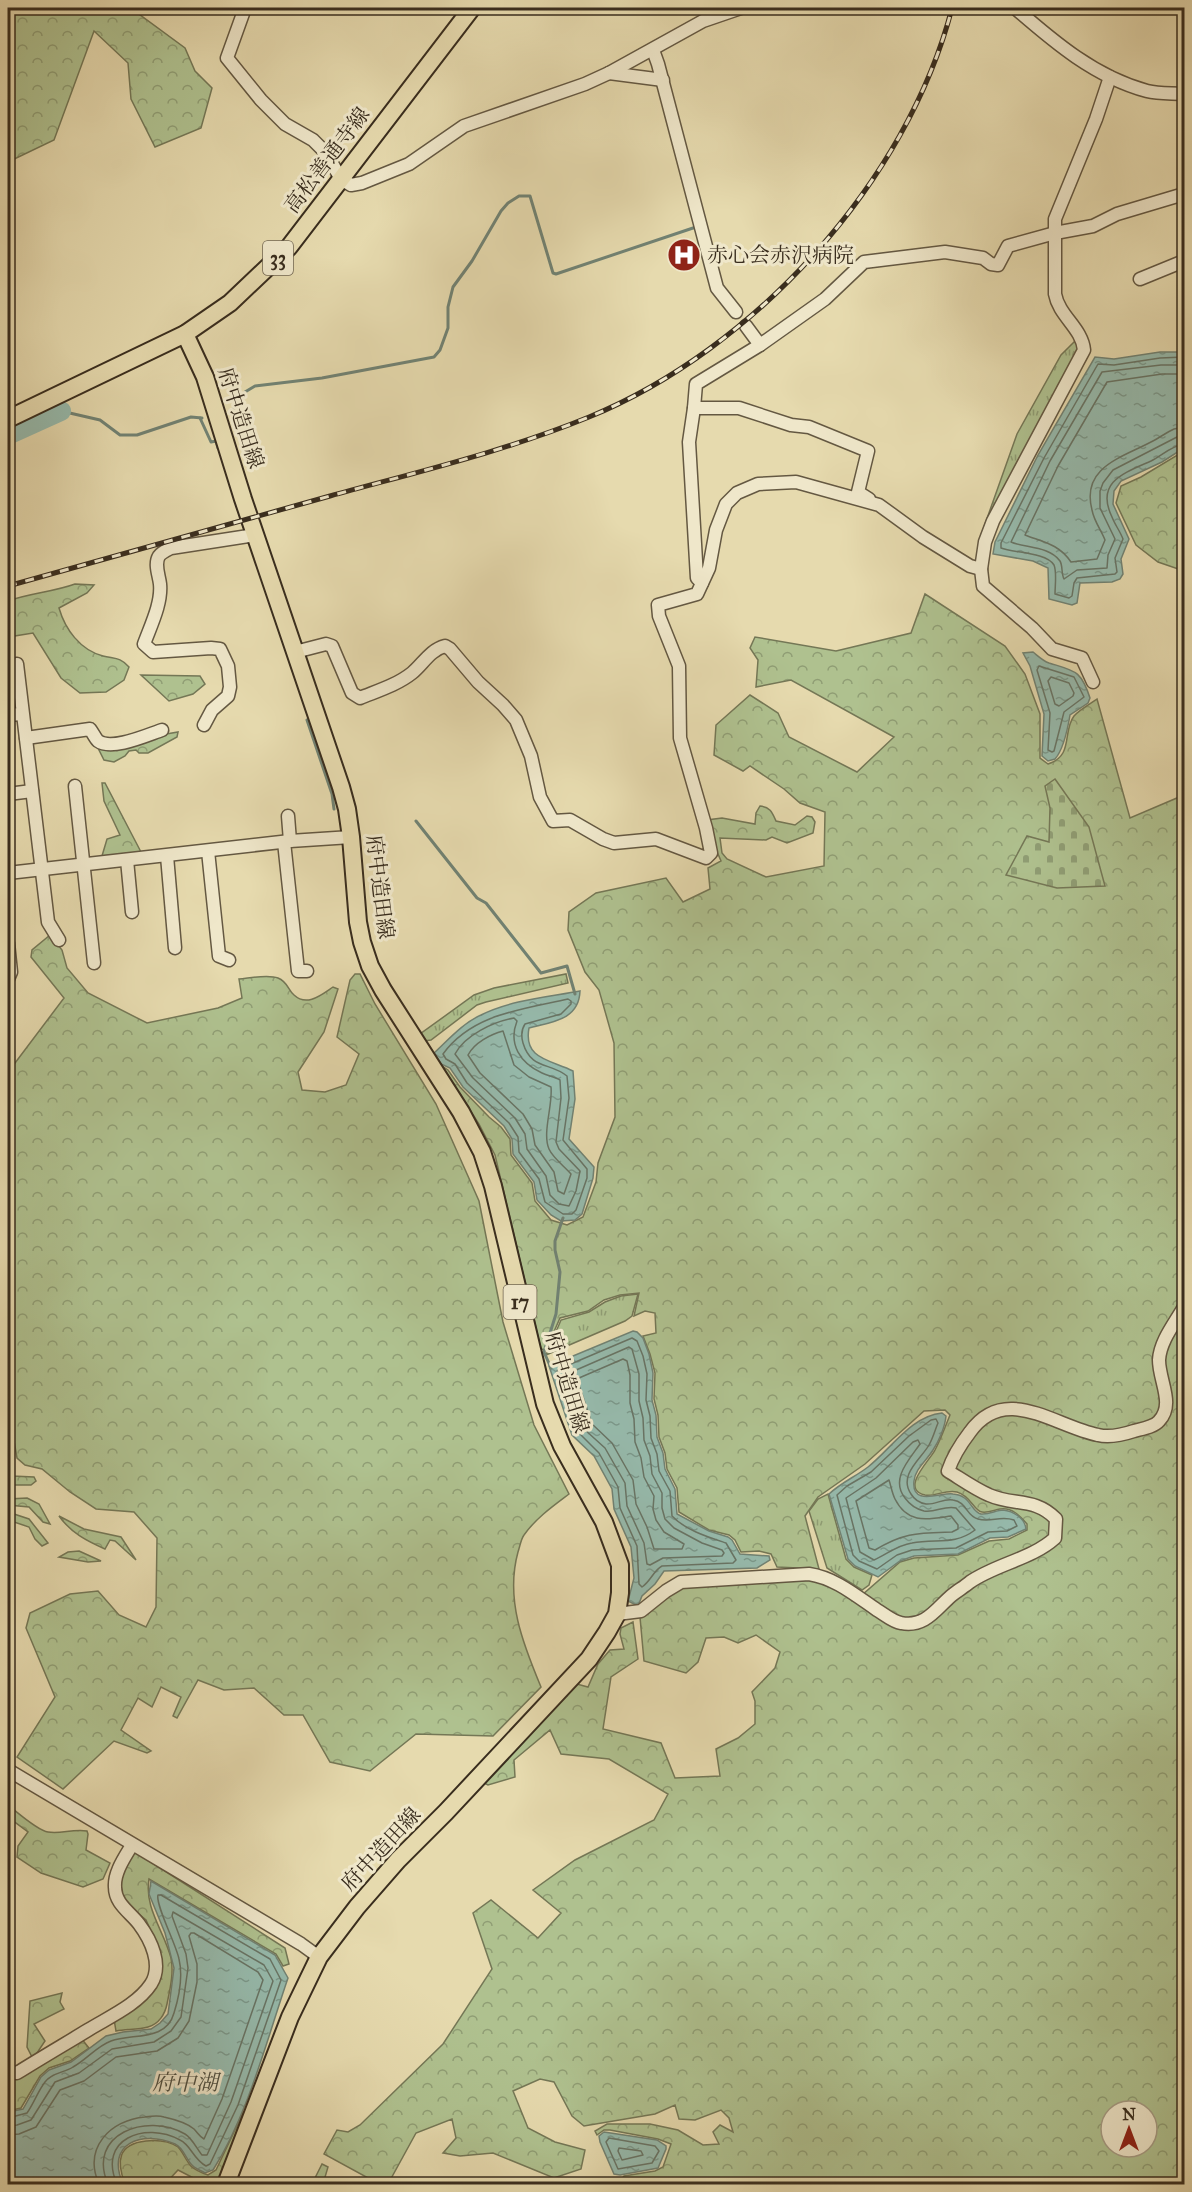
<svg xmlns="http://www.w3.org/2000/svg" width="1192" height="2192" viewBox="0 0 1192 2192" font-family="'IM FELL Great Primer','Noto Serif JP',serif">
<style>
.grass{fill:url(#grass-tufts);stroke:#747756;stroke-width:1.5}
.forest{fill:url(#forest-crowns);stroke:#747756;stroke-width:1.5;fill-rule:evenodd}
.cemetery{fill:url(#cemetery-stones);stroke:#747756;stroke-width:1.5}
.water{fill:url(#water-ripples);stroke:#718273;stroke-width:1.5}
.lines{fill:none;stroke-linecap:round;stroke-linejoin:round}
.shore{stroke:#687465;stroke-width:1.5}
.stream{stroke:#718273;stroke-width:3}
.river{stroke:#96baac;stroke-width:20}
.minor-casing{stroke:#645842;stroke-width:15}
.major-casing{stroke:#392d1e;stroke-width:20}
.minor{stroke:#efe7ca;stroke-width:12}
.major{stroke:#e6daae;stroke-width:16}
.rail-casing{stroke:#392d1e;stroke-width:5}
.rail{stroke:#efe7ca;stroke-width:3;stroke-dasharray:9;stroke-linecap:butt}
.labels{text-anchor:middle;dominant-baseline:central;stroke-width:6;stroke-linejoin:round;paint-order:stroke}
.shield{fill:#efe7ca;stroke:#706552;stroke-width:1.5}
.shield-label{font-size:20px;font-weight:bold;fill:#392d1e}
.street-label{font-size:21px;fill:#392d1e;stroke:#efe7ca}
.poi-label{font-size:21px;fill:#392d1e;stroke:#efe7ca;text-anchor:start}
.water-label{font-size:22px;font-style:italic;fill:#505042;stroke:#efe7ca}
</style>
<defs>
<pattern id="grass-tufts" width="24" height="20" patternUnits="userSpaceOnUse" patternTransform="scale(1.5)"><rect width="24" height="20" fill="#afc18f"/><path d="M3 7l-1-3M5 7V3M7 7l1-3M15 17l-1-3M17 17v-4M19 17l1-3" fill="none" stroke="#8f9d74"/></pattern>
<pattern id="forest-crowns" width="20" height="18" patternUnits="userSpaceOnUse" patternTransform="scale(1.5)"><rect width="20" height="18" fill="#afc18f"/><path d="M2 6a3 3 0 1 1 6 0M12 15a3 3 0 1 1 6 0" fill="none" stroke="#8f9d74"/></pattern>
<pattern id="cemetery-stones" width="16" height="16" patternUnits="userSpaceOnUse" patternTransform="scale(1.5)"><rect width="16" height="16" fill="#afc18f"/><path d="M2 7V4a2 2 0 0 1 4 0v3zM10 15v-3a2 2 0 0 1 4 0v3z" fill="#8f9d74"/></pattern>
<pattern id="water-ripples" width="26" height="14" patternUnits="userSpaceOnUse" patternTransform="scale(1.5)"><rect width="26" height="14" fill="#96baac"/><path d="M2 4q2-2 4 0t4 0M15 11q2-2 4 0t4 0" fill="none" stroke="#7b988b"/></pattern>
</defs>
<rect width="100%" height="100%" fill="#e6daae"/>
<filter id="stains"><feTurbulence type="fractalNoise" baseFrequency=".00333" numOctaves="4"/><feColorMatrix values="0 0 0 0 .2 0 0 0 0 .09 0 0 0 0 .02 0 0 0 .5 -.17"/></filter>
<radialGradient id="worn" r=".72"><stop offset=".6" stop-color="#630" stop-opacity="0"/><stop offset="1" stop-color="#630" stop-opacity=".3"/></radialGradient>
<g class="grass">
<polygon points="1076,340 1079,347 1077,358 979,541 1017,434 1061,355"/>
<polygon points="566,974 568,983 486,1002 477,1005 431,1040 424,1041 420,1034 474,995 494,988"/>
<polygon points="638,1294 632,1316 625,1321 546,1355 561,1320 589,1312 605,1302 621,1296"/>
<polygon points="828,1494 846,1559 854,1567 872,1575 869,1585 862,1590 827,1568 809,1511 818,1499"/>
</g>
<g class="forest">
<polygon points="8,8 122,8 136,12 185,48 195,71 212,88 201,128 155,147 131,99 128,63 94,31 54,140 8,162"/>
<polygon points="1184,451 1184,571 1158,562 1136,545 1116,503 1121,486 1141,477"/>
<path d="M75,584L94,585L87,593L59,608C65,629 80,650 103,656C115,659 120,657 129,667L124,680L106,692L80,693L61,678L33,633L8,637V601C30,593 53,592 75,584Z"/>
<path d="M925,594L1005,646L1025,674L1040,714V758L1048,764C1074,756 1062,732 1074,716C1079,710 1090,704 1097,699L1130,818L1184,795V2184H618L624,2176L655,2171L663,2167L671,2144L658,2139L610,2130H604L597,2135L595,2131L607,2124H650L678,2130L703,2145L719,2144L713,2132L720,2125L733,2132L729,2118L721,2110L695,2120L679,2119L675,2105L655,2114L584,2126L572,2116L554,2082L540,2079L513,2091L528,2128L555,2142L585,2150L581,2169L554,2178L493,2153L460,2156L443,2153L456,2138L452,2119L416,2133L388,2184H379L324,2154L337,2130L348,2132L360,2125L443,2044L492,1969L473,1913L491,1900L538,1938L561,1913L533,1890L575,1860L654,1820L668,1794L609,1759L561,1754L550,1730L514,1760L515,1777L488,1785L484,1783L577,1684L588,1687L598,1664L610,1650L624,1649L620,1634L621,1628L633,1622L638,1659L611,1677L603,1729L661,1743L675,1778L720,1776L716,1749L738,1738L755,1724V1701L752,1692L775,1668L780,1652L756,1635L738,1643L724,1637L706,1638L698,1662L686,1673L644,1661L640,1617L678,1590L693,1585L819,1580L855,1601L900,1562L914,1558L958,1555L989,1541L1009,1539L1027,1530V1524C1020,1516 1012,1507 1000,1509C994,1510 988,1513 982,1512C974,1511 971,1496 957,1492C946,1489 935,1497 925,1495C899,1489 931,1459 935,1450C941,1439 945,1427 950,1415L945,1410L924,1411L865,1464L818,1497L805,1516L819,1569L777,1567L771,1554L759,1551L741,1552L735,1540L729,1535L709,1530L679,1512L677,1488L667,1469L665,1453L659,1437L658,1415L654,1399L655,1373L650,1354L643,1336L656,1333L655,1313L645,1311L634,1316L639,1293L620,1295L604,1300L588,1311L560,1318L546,1350L541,1349L495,1155L479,1124L442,1066L448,1070L460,1087L489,1117L501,1127L510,1139L511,1155L532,1183L535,1201L551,1220L567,1225L583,1217L596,1182L598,1163L615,1117L614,1043L599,990L585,972L568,930L569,912L596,893L666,878L683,902L710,889L708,868L721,861L718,854L713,850L707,820L722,818L755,824L756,813L760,806C770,807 772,812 776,821L795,825L807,816L812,817L815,822L813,833L787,843L772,837L766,840L720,838L722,853L727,859L766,877L824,866L825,812L800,803L784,789L750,766L743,771L714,755L716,725L750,695L778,713L789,737L857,772L894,737L791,680L756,687L758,660L750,648L755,637L836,651L911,633ZM1111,2111H1147V2147H1111Z"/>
<polygon points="141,675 200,676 205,684 193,694 169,701"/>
<polygon points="178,732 177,737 148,753 139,753 136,750 129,751 125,756 114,762 104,760 97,746"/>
<polygon points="102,783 105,783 141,852 102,856 107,839 120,835 104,801"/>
<path d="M50,935L62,950L67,968L88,993L147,1023L218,1008L242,998L239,979C250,978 268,974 278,978C288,982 288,990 294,995C307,1007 321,995 333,987L338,989L324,1032L298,1072L302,1090L325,1092L346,1085L359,1054L337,1037L350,980L355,974H360L375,1004L436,1104L479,1201L503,1322L534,1425L569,1494C553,1506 536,1518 524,1535C521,1539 520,1546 518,1552C505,1599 523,1644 541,1687L493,1736L416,1734L370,1771L330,1762L303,1715H284L254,1688L224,1690L198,1680L177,1718L173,1716L181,1697L161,1687L152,1707L138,1698L121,1730L151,1751L147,1753L114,1741L63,1789L17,1757L55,1697L26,1628L30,1613L70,1594L98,1591L119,1615L146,1627L156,1607L157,1538L134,1512L96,1509L70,1492L42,1469L25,1465L17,1458L13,1435L8,1429V1038L12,1067L64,998L31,957L32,950Z"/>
<polygon points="8,1473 12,1476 34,1477 36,1481 31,1485 8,1485"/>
<polygon points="27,1498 39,1504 50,1524 43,1522 29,1507 8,1505 8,1499"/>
<polygon points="8,1512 29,1519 48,1543 42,1546 35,1539 29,1527 8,1520"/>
<path d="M59,1516L84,1529L121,1537L136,1560L115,1541L110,1540L105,1549C87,1541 71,1533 59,1516Z"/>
<polygon points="79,1551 101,1561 88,1562 59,1557 68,1552"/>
<path d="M8,1805C17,1812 38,1831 48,1832C61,1834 72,1829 87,1831L88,1834L86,1850L110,1863L103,1879L83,1887L41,1873L17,1857L18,1846L28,1832L8,1817Z"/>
<path d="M132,1850L285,1948L289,1964L283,1966L276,1954L149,1879C144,1908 164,1931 171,1958C174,1973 170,1989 167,2004C165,2014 159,2024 148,2027C138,2030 126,2029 116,2031L114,2019L159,1977L153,1936L146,1920L122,1900L118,1884Z"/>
<polygon points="62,1993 60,2002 64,2009 34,2024 45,2041 33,2059 27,2047 30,2001"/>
<polygon points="81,2038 89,2048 70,2061 49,2068 40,2076 21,2108 8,2111 8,2074"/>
<path d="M243,2113L245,2114L221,2184H205L178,2170L165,2184H125C116,2161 118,2144 146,2141C156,2140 169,2141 178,2147C183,2152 186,2161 191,2166C195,2170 202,2173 208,2175L216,2170Z"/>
<polygon points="322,2164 328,2167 323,2184 312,2184"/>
</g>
<polygon class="cemetery" points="1055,779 1089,827 1105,886 1057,888 1006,875 1027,836 1049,842 1050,808 1045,786"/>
<g class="water">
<polygon points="1160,352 1184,352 1184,448 1162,462 1121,481 1114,491 1113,504 1129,539 1121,559 1123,574 1120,579 1112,582 1080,583 1077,603 1072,605 1049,599 1048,568 1033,561 993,554 995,542 1038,455 1095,357 1114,359"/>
<path d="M1033,652C1038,656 1043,661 1049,663C1075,671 1081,670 1090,698L1088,703L1070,715C1068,727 1063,750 1055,759L1048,761L1042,756L1044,714L1030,666L1023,653Z"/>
<path d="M580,991C579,1020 552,1022 529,1028C523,1060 552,1060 573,1071L575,1099L569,1139L594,1167L593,1178L582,1214L575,1220L561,1221L551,1215L537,1200L534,1182L513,1154L512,1139L504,1126L463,1087L450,1068L441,1064L434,1053C449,1039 463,1023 481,1015C511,1000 548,997 580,991Z"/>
<polygon points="633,1331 637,1332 643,1338 649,1354 653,1373 652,1400 656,1415 657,1437 663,1453 665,1469 675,1489 677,1514 709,1531 728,1537 732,1540 740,1554 769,1556 770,1560 757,1568 664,1571 655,1584 642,1596 638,1606 628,1601 634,1578 631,1547 614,1509 612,1489 594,1456 572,1435 549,1366"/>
<path d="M942,1413L946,1416C945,1427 939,1441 933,1450C927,1460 915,1469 914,1481C911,1507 941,1492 953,1494C971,1495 971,1512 981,1514C989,1515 996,1510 1003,1510C1013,1511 1025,1518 1026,1529L1008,1537L990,1538L958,1554L914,1556L900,1561L878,1577L855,1566L848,1559L829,1494C842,1482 855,1477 868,1467C891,1449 911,1416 942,1413Z"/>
<path d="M151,1881L275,1955L288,1978C267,2039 248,2115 213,2170L205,2173C202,2171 196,2169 193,2166C186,2160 184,2148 175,2144C142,2130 105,2143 123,2184H8V2112L23,2109L41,2077L49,2070L71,2062L106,2036L123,2032L151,2029L160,2023L168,2014L174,1968L165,1933L149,1894Z"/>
<polygon points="604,2132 657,2140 666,2146 666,2149 658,2168 620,2175 614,2174 600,2142 599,2136"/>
</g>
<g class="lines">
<g class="shore">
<path d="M1184,357L1160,358L1114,365L1098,364L1044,458L1001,543V548C1013,553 1046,552 1054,565C1057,572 1055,586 1055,594L1069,598L1072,596L1074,583L1077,578L1115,574L1117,572L1115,558L1123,539C1120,531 1115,525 1112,517C1095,482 1124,473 1151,461C1161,456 1173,445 1184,444"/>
<path d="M1184,365H1161L1102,372L1050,461L1011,542C1025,548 1049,546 1060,561C1063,566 1061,573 1064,579L1077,570L1107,568L1108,555L1115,539L1100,508V491L1103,483L1113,470L1177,437L1184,436"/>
<path d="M1184,374H1162L1107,382L1058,466L1025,535C1043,542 1059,544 1071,562L1097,559L1105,540C1101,530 1094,521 1092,510C1081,468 1120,458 1149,443C1158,439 1165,433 1174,429L1184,427"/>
<polygon points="1039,666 1074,677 1084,697 1064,712 1054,751 1052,752 1048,750 1050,713 1037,670"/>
<polygon points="1051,677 1069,683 1074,693 1073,696 1059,706 1055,704 1048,681"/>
<path d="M568,999L571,1001V1004L561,1014L525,1024C521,1030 521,1036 523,1043C531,1070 550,1062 567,1076L569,1098L563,1140L587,1169V1178L576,1210L572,1214H563L545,1202L539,1179L519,1152L518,1137L509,1123L467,1083L455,1064L446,1059L443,1054C472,1014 523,1009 568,999Z"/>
<path d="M514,1018L517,1021C508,1044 520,1063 542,1073C548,1076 555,1077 560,1080L561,1098L556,1142L559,1149L580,1171L576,1191L569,1206L559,1204L550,1195L546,1176L527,1149L525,1134L515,1118L473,1078L455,1054C465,1035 493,1022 514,1018Z"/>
<path d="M503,1031L514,1065L529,1077L551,1087C553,1105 542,1133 549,1149C553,1158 564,1166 571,1174L564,1194L558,1191L554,1172L535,1145L532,1129L523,1114L480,1073L468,1055C474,1043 491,1034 503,1031Z"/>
<path d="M632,1338L637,1341L643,1356L647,1374L646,1400L650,1416L651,1438L657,1454L659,1471L670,1491L672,1516C685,1530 708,1537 726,1543L736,1560L733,1563L662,1566C653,1571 651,1581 642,1587L639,1584L637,1546L620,1508L618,1487L599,1453L578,1432L557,1371L559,1369Z"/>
<polygon points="629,1347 632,1349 639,1374 639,1401 643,1418 644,1440 650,1456 652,1474 662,1493 662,1508 665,1519 674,1528 702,1543 722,1550 724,1553 722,1556 663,1558 650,1565 647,1564 644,1543 627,1506 625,1483 605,1448 584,1429 567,1374"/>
<polygon points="623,1359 627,1361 630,1375 630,1403 634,1419 635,1442 641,1458 644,1477 654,1496 653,1509 656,1520 664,1532 684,1544 682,1549 654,1549 647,1527 636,1504 633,1480 612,1443 592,1424 578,1382 579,1378"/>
<path d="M936,1419L938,1423C935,1430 933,1438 929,1445C921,1459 898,1475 911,1494C914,1499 920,1503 926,1504C935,1505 944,1498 953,1500C967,1502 966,1516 978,1519C991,1523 1000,1515 1014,1520L1017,1526L1007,1531L988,1532L956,1548L912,1550L897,1555L877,1569L859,1561L853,1555L837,1495L847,1486L871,1472L909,1436L931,1420Z"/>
<path d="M918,1440L920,1444C909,1460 890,1479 905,1498C910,1505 916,1509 924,1511C935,1513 945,1505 956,1508L975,1530C954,1546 936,1538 912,1543C897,1545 886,1555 874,1560L860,1552L846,1498L876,1478L913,1442Z"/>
<path d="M889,1480C891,1486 892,1493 895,1499C908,1525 929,1519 951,1516L958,1525V1529L952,1532C919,1533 904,1532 875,1550L869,1548L856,1501Z"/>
<path d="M8,2118L27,2113C34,2103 38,2091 45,2082C53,2072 64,2073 73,2067C86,2060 97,2046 111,2041C132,2033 166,2042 174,2013C179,1997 183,1976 179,1959C176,1944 155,1904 158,1895H161L270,1959L281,1980L238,2105L210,2164L206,2166C193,2159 191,2145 180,2140C145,2121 97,2139 117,2184"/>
<path d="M8,2126L17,2125L31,2120L55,2082L79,2073L112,2049L154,2042L171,2031L181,2017L188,1968L186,1954L172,1916L173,1912L264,1965L273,1981L231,2102L207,2155H202C197,2149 192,2138 185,2134C147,2112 86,2134 108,2184"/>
<path d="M8,2135L19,2134L36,2127L60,2090L84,2081L116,2057L157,2051L178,2038L189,2021L197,1982V1964L189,1936L191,1933H194L258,1972L263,1980L222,2099L204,2139C199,2136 198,2133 194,2129C187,2123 173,2119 164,2117C158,2115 152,2116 145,2117C110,2120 83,2148 99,2184"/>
<polygon points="609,2138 655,2146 659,2151 652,2163 618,2169 606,2142"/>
<polygon points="619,2148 641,2151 643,2155 622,2160 618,2151"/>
</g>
<g class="stream">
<polyline points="61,411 100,420 120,435 137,435 191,417 202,418"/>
<polyline points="230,413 245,392 255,386 322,378 434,357 440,350 448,328 448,307 453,287 472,261 501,211 508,203 519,196 530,196 553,273 556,274 696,227"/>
<polyline points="200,418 211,442 216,441 218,448"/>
<polyline points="237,506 246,533"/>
<polyline points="307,720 332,794 334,809"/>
<polyline points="416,821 477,898 486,903 541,973 567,966 575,994"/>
<polyline points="551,1368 544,1352 556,1314 560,1272 555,1250 555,1241 563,1218"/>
</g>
<polyline class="river" points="8,435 61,411"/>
<defs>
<g id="minor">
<polyline points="245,8 227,58 261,100 285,124 313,140 326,153 341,179 351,185 362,183 409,164 464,126 585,84 609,73 703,21 741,8"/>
<path d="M1015,8C1054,42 1095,77 1147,91C1159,94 1172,93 1184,94"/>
<polyline points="653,50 658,64 717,288 736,312"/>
<polyline points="609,73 663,80"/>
<polyline points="1140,279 1184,261"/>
<polyline points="746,326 760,345"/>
<polyline points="694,408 739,408 791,425 809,427 868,451 858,492 869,499"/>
<polyline points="981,569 983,586 1032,628 1052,649 1082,658 1093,682"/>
<polyline points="702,583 697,578 689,442 694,408 696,384 760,345 825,299 864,262 945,252 983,258 991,264 998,265 1008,246 1055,233 1093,226 1117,214 1184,194"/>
<path d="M295,652L326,644L332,646L352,693L360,698C377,691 397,685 412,673C423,664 430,650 445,646L450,649L478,682L503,705L516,720L531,756L540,797L553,821L570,820L603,839L614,843L656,839L706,858L711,853L706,828L680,738L679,666L659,616L658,605L697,594L709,568L716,530L726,504L737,493L758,484L796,482L879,505L923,537L970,566L981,569L985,542L993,521L1084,350C1082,328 1059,316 1055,294V219L1096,119L1110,77"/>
<polyline points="17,664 48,922 59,940"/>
<polyline points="8,715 22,714"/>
<path d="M204,725L212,710L228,696L230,687L228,666L220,649L211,648L153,652L144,644C151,625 162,603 160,584C159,575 154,564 159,556C162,552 167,550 171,548L255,535"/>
<path d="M26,738L90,729C93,733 95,738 98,741C112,751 147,735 162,730"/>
<polyline points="75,786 94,963"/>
<polyline points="8,794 32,791"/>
<polyline points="288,816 290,841"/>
<polyline points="284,842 298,971 307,971"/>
<polyline points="208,851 219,956 229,960"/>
<polyline points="167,856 175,948"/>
<polyline points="127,860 132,912"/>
<polyline points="8,873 290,841 351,837"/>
<polyline points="8,943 11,972 8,979"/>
<path d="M617,1614L641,1611L666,1591L681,1582L809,1574C835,1578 855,1595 877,1610C884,1614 893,1622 901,1623C925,1628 936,1609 951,1596C957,1591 964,1587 970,1582C996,1564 1032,1559 1055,1538L1056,1519C1035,1497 1013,1506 989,1495C975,1489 961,1479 948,1471C953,1456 960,1445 970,1432C1005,1383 1054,1426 1098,1435C1110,1438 1122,1435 1134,1431C1141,1429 1154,1427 1159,1421C1175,1404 1159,1381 1159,1360C1160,1341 1175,1323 1184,1307"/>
<polyline points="8,1770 301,1944 319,1957"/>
<path d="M8,2072L17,2073C41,2058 65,2044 88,2030C109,2017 137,2005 151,1984C163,1965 151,1940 139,1924C130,1912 115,1904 115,1887C114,1872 125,1857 132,1845"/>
</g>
<g id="major">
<polyline points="185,334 205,377 243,499 341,787 347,809 351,837 358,922 362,942 370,966 383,990 461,1112 482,1152 493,1186 545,1404 562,1446 604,1522 620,1565 620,1593 617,1614 607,1632 589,1659 446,1812 398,1860 357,1907 319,1957 290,2017 226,2184"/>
<polyline points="8,419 185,334 230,303 289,247 472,8"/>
</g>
</defs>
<use href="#minor" class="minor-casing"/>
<use href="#major" class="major-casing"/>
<use href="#minor" class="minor"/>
<use href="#major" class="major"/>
<defs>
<path id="rail" d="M8,586C115,556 223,526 330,496C417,472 506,451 589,417C755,349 907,182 952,8"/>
</defs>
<use href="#rail" class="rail-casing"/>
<use href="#rail" class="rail"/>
</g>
<defs>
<symbol id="hospital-disc" viewBox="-11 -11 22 22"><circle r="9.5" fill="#8f2418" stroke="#efe7ca"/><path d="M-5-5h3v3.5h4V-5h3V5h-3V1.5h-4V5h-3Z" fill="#fff"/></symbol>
</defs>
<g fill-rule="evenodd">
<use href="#hospital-disc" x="665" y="236" width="38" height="38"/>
</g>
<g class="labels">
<g class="shield">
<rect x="263" y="241" width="30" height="34" rx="4.5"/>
<rect x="503.5" y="1285" width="33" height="34" rx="4.5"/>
</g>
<g class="shield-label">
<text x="278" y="258">33</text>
<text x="520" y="1302">17</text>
</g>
<g class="street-label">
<text transform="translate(327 160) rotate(-53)">高松善通寺線</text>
<text transform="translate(241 418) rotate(72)">府中造田線</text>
<text transform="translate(380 887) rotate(83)">府中造田線</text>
<text transform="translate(567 1382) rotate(73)">府中造田線</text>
<text transform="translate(381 1849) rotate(-47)">府中造田線</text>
</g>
<g class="poi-label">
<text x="707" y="255">赤心会赤沢病院</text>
</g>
<g class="water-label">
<text x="185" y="2082">府中湖</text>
</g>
</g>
<rect width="1192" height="2192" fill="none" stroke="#e6daae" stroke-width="30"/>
<rect x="9" y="9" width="1174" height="2174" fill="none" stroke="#392d1e" stroke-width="3"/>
<rect x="15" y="15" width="1162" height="2162" fill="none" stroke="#392d1e" stroke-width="1.5"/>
<g transform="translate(1129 2129)"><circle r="28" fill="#efe7ca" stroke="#a69d85" stroke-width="1.5"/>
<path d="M0-4.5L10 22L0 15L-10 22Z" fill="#8f2418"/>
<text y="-9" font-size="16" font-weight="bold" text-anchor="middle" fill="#392d1e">N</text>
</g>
<rect width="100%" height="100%" filter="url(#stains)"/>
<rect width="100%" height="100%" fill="url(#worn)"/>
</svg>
